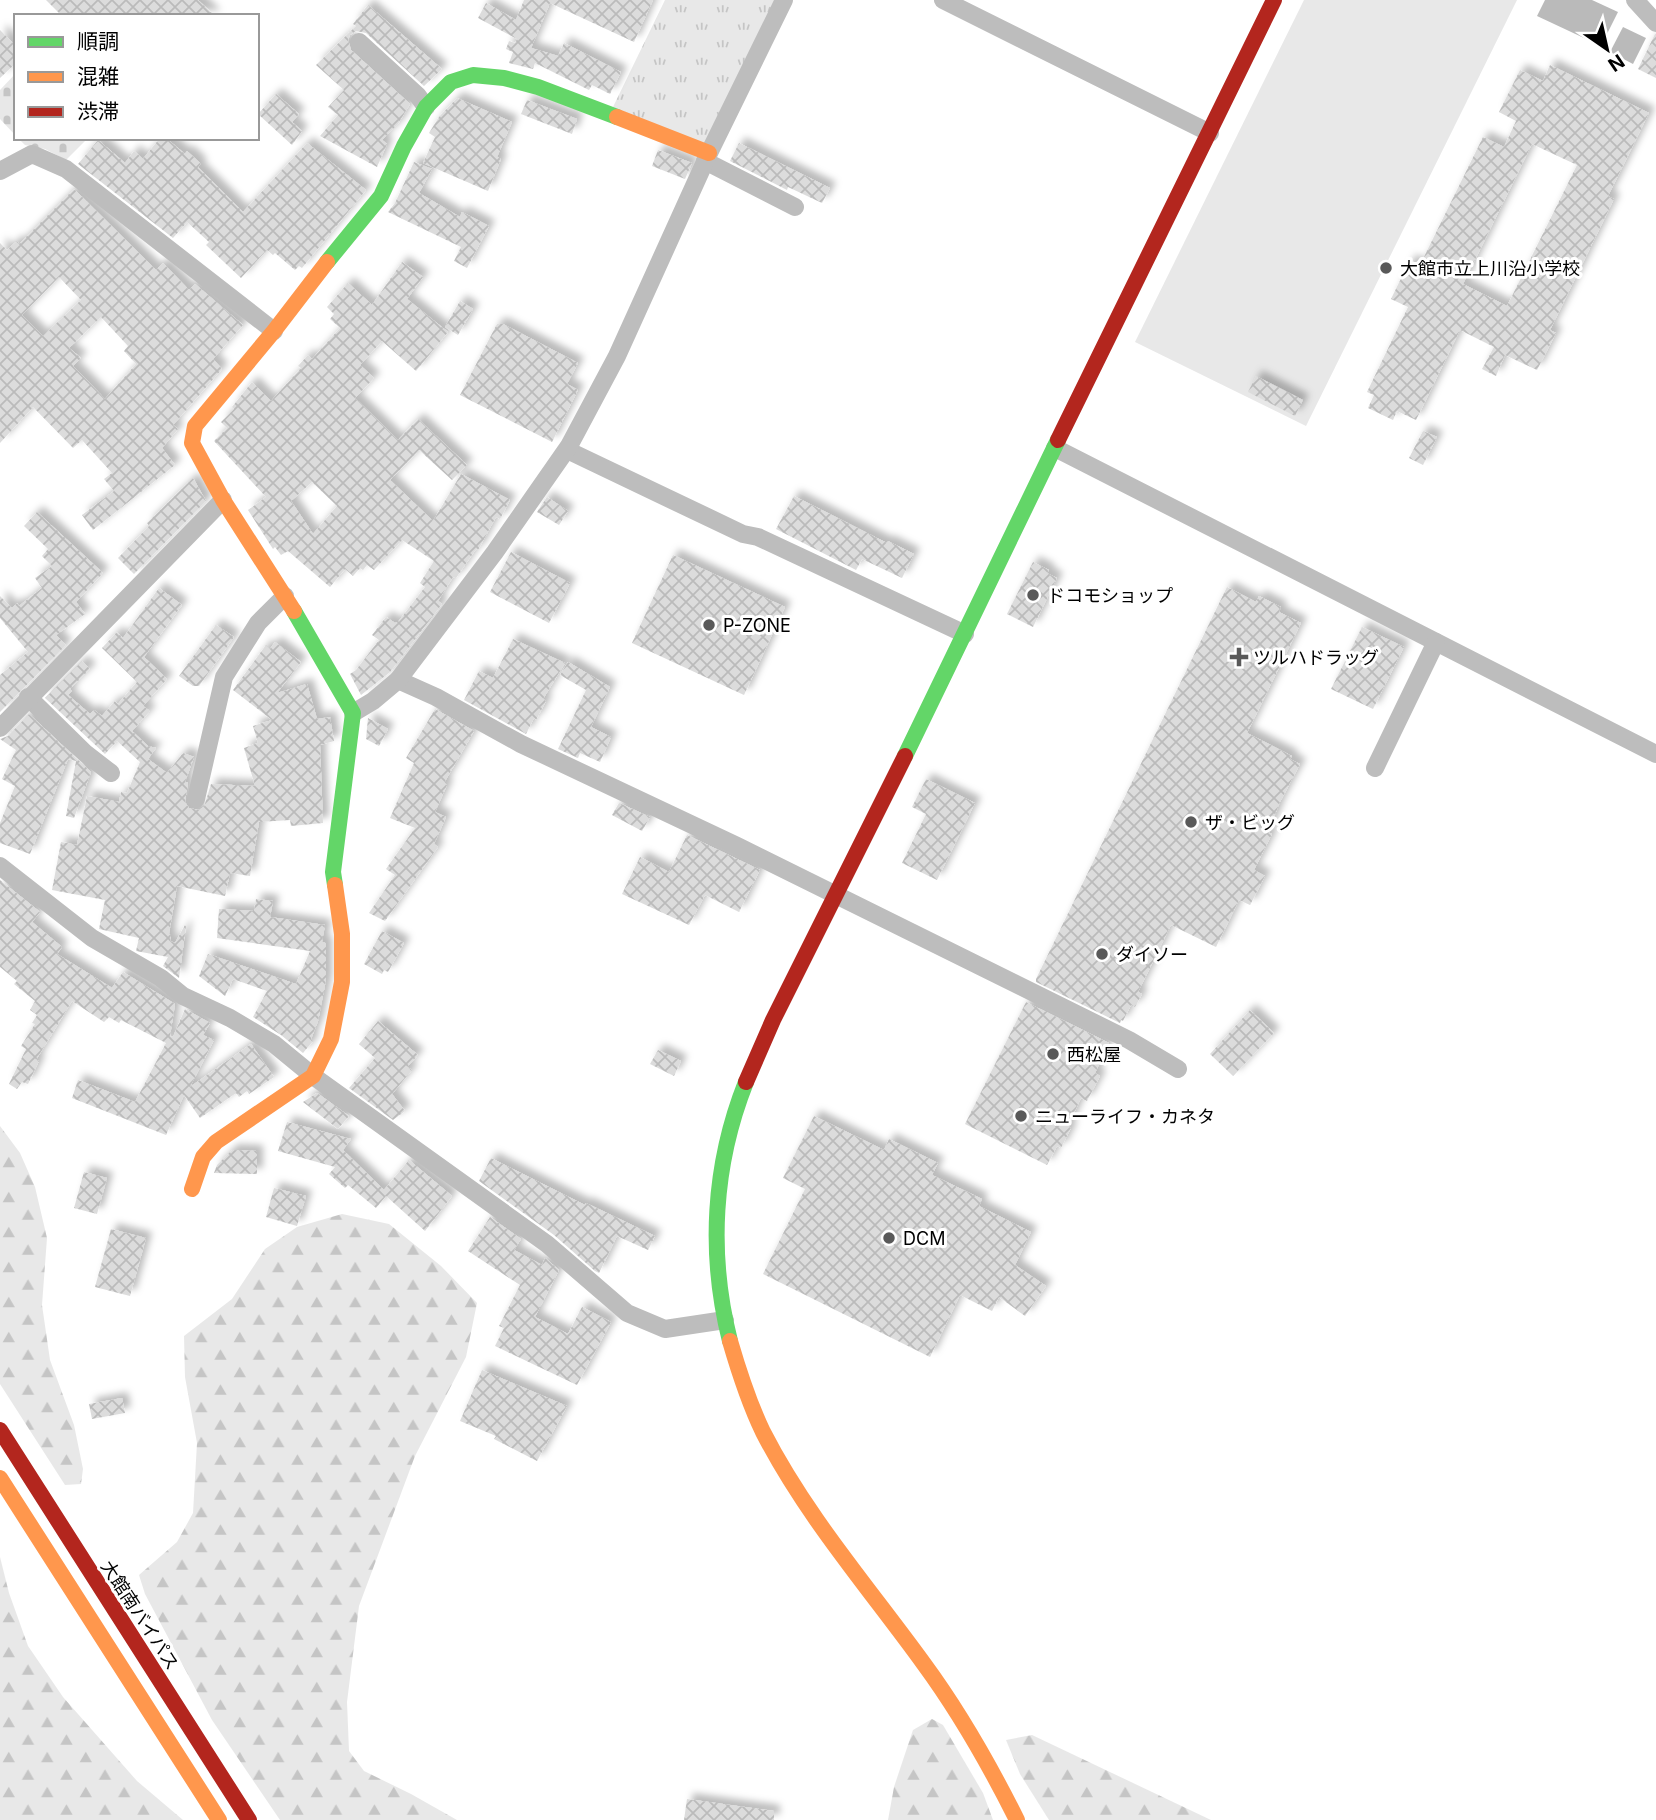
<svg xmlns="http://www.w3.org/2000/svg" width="1656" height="1820" viewBox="0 0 1656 1820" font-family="Inter,'Noto Sans JP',sans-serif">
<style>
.grass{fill:url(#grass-tufts)}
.forest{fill:url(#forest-firs)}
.cemetery{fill:url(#cemetery-stones)}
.park{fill:#e8e8e8}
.water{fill:#bababa}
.building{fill:url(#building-cross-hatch);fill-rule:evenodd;filter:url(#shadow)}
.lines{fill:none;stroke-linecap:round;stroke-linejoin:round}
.street{stroke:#bdbdbd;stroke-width:18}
.fast{stroke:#63d668;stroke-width:16}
.slow{stroke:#ff974d;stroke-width:16}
.jam{stroke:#b3261e;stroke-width:16}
.poi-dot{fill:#595959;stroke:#fff;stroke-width:2.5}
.labels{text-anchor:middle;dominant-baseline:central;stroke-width:6;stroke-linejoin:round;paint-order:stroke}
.poi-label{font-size:18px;fill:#000;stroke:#fff;text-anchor:start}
.street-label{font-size:18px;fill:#000;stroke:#fff}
</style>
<defs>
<pattern id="grass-tufts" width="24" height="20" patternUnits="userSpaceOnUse" patternTransform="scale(1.75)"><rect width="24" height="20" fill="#e8e8e8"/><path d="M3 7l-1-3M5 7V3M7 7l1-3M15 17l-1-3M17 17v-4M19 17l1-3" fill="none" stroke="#c5c5c5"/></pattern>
<pattern id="forest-firs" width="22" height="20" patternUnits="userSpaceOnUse" patternTransform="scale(1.75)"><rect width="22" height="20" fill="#e8e8e8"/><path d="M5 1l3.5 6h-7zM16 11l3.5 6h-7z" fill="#c5c5c5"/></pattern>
<pattern id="cemetery-stones" width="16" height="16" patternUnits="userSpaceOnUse" patternTransform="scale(1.75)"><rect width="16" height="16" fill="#e8e8e8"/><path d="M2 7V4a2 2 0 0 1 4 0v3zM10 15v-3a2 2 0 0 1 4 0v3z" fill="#c5c5c5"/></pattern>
<pattern id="building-cross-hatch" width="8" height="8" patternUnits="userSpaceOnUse" patternTransform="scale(1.75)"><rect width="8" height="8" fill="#dcdcdc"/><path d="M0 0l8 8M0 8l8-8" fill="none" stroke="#bbb"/></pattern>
<filter id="shadow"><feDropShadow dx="6" dy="-6" stdDeviation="3.5" flood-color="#0004"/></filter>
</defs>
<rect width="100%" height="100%" fill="#fff"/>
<polygon class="grass" points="665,0 777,0 706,147 613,107"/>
<g class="forest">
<polygon points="0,1126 20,1153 35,1187 47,1238 42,1305 50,1360 74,1425 83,1469 81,1484 65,1485 0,1384"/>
<polygon points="342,1214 389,1224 441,1266 477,1303 466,1357 415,1456 359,1606 347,1702 349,1751 364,1771 411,1794 457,1820 280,1820 212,1720 145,1594 139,1575 177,1542 193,1513 197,1443 185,1377 184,1336 232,1299 265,1249 297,1227"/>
<polygon points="0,1557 9,1593 28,1646 63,1697 137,1781 183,1820 0,1820"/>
<polygon points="932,1719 943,1725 983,1793 993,1820 888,1820 894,1787 913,1730"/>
<polygon points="1032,1735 1211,1820 1049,1820 1020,1774 1006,1740"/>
</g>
<g class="cemetery">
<polygon points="16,73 16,136 0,119 0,90"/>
<polygon points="18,138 88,138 66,160 45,149 25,145"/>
</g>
<polygon class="park" points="1304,0 1517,0 1306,426 1135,342"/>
<g class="water">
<polygon points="1545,0 1592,0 1618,12 1601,46 1537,16"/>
<polygon points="1623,27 1646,38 1633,64 1610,52"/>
</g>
<g class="building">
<polygon points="46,0 198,0 215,16 62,16"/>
<polygon points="524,0 653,0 634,42 550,3 531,48 558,56 564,43 621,72 610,94 592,85 589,90 535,63 533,69 509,63 513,52 506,49 509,41 515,43 517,39 478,18 486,3 516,20"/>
<polygon points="368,5 442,69 424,86 366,33 356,31 350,35 348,40 351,50 410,104 398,124 382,140 387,144 377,167 320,136 338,115 328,107 344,90 316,65 356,26 353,24"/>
<polygon points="0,30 16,46 16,63 0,78"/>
<polygon points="1655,34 1656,34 1656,78 1638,69"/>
<path d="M1550,65L1649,113L1608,196L1614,199L1550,330L1556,333L1537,370L1505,355L1496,376L1482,369L1494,347L1460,330L1416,420L1397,411L1393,420L1368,408L1374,395L1367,392L1408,307L1391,299L1410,260L1420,265L1483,137L1504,147L1516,121L1499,112L1520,70L1543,81ZM1532,144L1577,165L1507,306L1463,284Z"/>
<polygon points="276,94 299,114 292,122 302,131 292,145 258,114"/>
<polygon points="457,98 512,122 497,157 501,159 488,191 423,163 435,137 429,133 439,117"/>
<polygon points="527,100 577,119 572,134 521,114"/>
<polygon points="160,138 166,138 185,154 187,151 201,164 198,167 243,212 307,143 366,190 302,268 299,266 295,270 275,253 273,255 267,250 241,278 206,245 209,242 187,222 173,238 78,164 98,140 125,163 134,151 143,159"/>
<polygon points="739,143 830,188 822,203 788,187 787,190 730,161"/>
<polygon points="658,150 692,163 685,179 652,166"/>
<polygon points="414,162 432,169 419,193 460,217 462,212 489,226 467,268 454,261 461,247 388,212 395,203"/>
<path d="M74,189L156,270L163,263L189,290L195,284L243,325L213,359L222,369L173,425L178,429L162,448L175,465L93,530L82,515L114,491L104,479L112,473L82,440L73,448L33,407L0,443V243L7,250L17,241L19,244ZM59,277L81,300L43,336L22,315ZM101,317L128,346L124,351L136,364L105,399L73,366L81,358L69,348Z"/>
<path d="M402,262L423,277L407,299L448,332L416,371L382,341L360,365L374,378L355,398L398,440L418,419L467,465L452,480L419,450L390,480L433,521L461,474L510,500L500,519L496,517L478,550L476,549L456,578L453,577L438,601L442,604L390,672L361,695L350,674L356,670L379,640L372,635L386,617L395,623L398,622L425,587L420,583L434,561L402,540L374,570L367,565L363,570L360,568L353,576L345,569L330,587L288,551L281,555L275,547L273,549L248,510L266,497L214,441L227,428L221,422L234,409L232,407L252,382L271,401L301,368L298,366L308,355L312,359L340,328L330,319L334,314L327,307L348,283L372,305ZM312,482L337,506L313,534L291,501Z"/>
<polygon points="460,301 473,309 458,335 445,327"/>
<polygon points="497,324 503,324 578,363 567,384 578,390 552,442 460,395"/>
<polygon points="1256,376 1303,400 1295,416 1248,392"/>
<polygon points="1423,431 1437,437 1423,465 1409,458"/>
<polygon points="193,478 206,501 134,574 118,558 149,526 147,523"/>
<polygon points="794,496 887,543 888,541 914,554 902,578 862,559 856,570 776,529"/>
<polygon points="547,497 568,511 559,525 537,512"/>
<polygon points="37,512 103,573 76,602 85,614 56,635 66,645 0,712 0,675 28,652 0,618 0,596 12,608 17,603 19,606 42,588 35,578 52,566 42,556 48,549 24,526"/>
<polygon points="511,552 570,583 549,623 490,592"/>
<polygon points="673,555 785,607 744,695 632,643"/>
<polygon points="1033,562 1049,570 1047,573 1057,578 1033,627 1007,614"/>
<polygon points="1227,587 1256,602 1259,596 1281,607 1279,612 1301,623 1247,733 1292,756 1290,759 1300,764 1280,802 1268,832 1272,834 1254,870 1265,876 1250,905 1239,900 1216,947 1171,925 1138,992 1142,994 1135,1007 1131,1005 1123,1021 1121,1020 1120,1023 1036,982 1036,979"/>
<polygon points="159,588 182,605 144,657 167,679 143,706 150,711 132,731 148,746 156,748 148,759 167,773 183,753 194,757 185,782 188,782 185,802 189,808 199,810 204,807 211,784 255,786 244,748 258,743 253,726 272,720 233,690 266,645 270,649 275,642 301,662 277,693 307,684 317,719 330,717 334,741 320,745 323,823 291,826 290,820 259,822 250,876 230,873 225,896 177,886 169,934 171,934 170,941 175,943 185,925 186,926 179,978 163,966 168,957 136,951 139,938 99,929 105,900 52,890 61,842 77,845 87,796 119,802 121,792 127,793 140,762 117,741 105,754 45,698 82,661 90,669 70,689 72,691 68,695 90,714 94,710 102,716 115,701 118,704 137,682 102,648 117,632 123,638"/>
<polygon points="216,625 234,637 199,686 193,686 179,676"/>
<polygon points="1362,627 1404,647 1373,709 1331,689"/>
<polygon points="513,639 565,663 543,699 546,701 536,720 534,718 526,734 464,700 479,671 493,678"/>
<polygon points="568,662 610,687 591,727 611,737 600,762 580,753 578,758 558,749 586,690 560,675"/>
<polygon points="435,709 474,731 444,783 447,785 435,812 446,817 434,844 438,847 385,921 369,913 395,875 386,869 415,828 390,818 414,763 406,758"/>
<polygon points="29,714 91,772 74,818 66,816 76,761 68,759 30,854 0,843 0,823 15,786 2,779 16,750 0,739 8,736"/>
<polygon points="368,718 388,729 379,746 366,739"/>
<polygon points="926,779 975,803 937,880 902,863 926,814 912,807"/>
<polygon points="619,803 650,817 642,831 612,815"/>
<polygon points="687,835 760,870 739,912 705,895 689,925 622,894 640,857 669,872"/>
<polygon points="0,880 40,912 32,922 62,947 57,954 112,988 123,972 175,1004 170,1036 173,1037 185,1009 210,1023 203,1035 214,1040 190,1087 251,1044 274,1077 249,1094 247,1091 239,1097 236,1093 200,1118 184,1095 166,1135 72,1098 78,1080 135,1102 166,1043 121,1020 119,1023 109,1017 104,1022 72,1001 36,1060 39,1061 28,1084 22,1082 17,1089 9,1084 26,1049 21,1046 35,1024 32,1023 37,1015 30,1010 35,1001 14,984 17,981 0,967"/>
<polygon points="256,899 273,901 270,917 325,925 322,942 326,942 326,980 318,1021 311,1039 313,1041 303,1053 281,1035 253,1017 267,991 233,979 225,996 199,976 208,954 296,984 310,951 217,938 219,909 254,911"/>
<polygon points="382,931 404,943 388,972 384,970 382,974 364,964"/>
<polygon points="1026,1002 1109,1043 1095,1073 1100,1076 1087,1101 1081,1098 1068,1126 1071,1128 1061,1148 1057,1146 1047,1165 965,1124"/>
<polygon points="1250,1010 1274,1033 1233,1076 1210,1054"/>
<polygon points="378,1021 418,1055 407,1067 412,1070 392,1094 405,1111 393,1120 349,1088 375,1058 359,1044"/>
<polygon points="658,1050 681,1061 674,1076 650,1064"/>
<polygon points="317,1093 349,1116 338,1129 303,1102"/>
<polygon points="814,1116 884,1150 889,1139 938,1163 932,1175 982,1199 979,1206 1031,1232 1015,1265 1046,1286 1025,1316 999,1297 992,1311 960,1295 930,1357 763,1274 805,1189 783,1178"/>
<polygon points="287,1122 351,1139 343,1150 384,1190 409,1160 452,1196 425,1231 386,1196 376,1208 348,1185 345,1188 329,1174 335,1167 278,1151"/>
<polygon points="232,1150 257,1151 257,1174 214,1173 217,1165"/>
<polygon points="491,1158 585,1205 586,1203 655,1236 648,1250 617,1236 599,1273 595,1271 554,1235 479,1181"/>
<polygon points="84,1172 107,1178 97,1214 74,1208"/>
<polygon points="274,1188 306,1196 297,1226 266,1217"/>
<polygon points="490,1217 521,1239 514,1250 542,1265 545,1258 559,1270 535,1317 568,1334 582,1307 611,1322 577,1385 495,1346 504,1328 499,1326 520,1285 468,1251"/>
<polygon points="111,1229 146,1238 130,1296 95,1287"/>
<polygon points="482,1370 567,1406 537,1461 494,1439 496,1436 460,1421"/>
<polygon points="122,1398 125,1413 92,1419 89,1404"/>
<polygon points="687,1799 774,1811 774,1820 684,1820"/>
</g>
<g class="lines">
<g class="street">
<polyline points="943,0 1210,133"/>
<polyline points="1635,0 1656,23"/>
<polyline points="359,42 418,96 426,107"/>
<polyline points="705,161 795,207"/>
<polyline points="0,171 32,154 66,169 274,331"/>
<polyline points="1055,448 1656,754"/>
<polyline points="567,450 743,534 758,537 965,634"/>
<polyline points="398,680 436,697 521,744 737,846 1129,1040 1178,1069"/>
<polyline points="28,697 85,753 111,773"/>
<polyline points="353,713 373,701 398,680 495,552 569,446 617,356 709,153 784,0"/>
<polyline points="0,728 223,500"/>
<polyline points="1375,768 1436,642"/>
<polyline points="196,799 224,677 258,623 285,596"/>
<polyline points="0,866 92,938 161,978 183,996 230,1018 274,1044 313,1076 547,1244 627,1313 665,1329 725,1320"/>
</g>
<g class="fast">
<polyline points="327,262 381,196 404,146 426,107 451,82 473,75 504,78 538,87 617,117"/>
<polyline points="294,611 353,713 333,872 335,885"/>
<polyline points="905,756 1058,440"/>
<path d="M730,1341C708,1254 713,1165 746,1082"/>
</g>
<g class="slow">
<polyline points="617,117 709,153"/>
<polyline points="294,611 223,500 192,443 195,426 274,331 327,262"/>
<polyline points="192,1189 203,1157 216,1142 313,1076 331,1039 342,982 342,934 335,885"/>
<path d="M730,1341C739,1372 749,1403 763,1432C806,1516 869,1588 924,1664C960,1713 990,1766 1017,1820"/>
<polyline points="0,1478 219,1820"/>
</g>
<g class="jam">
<polyline points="1058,440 1274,0"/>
<polyline points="746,1082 773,1020 905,756"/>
<polyline points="0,1430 249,1820"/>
</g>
</g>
<g class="poi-dot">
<circle cx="1386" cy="268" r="7"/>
<circle cx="1033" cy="595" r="7"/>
<circle cx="709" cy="625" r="7"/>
<path d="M1235.5 646.5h7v7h7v7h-7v7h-7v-7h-7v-7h7z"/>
<circle cx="1191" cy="822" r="7"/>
<circle cx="1102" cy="954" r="7"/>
<circle cx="1053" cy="1054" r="7"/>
<circle cx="1021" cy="1116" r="7"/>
<circle cx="889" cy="1238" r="7"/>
</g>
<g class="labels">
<g class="poi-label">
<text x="1400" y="268">大館市立上川沿小学校</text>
<text x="1047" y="595">ドコモショップ</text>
<text x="723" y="625">P-ZONE</text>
<text x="1253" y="657">ツルハドラッグ</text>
<text x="1205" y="822">ザ・ビッグ</text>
<text x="1116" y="954">ダイソー</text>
<text x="1067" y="1054">西松屋</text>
<text x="1035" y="1116">ニューライフ・カネタ</text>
<text x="903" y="1238">DCM</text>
</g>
<g class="street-label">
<text transform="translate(140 1615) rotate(57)">大館南バイパス</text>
</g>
</g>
<rect x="14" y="14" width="245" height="126" fill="#ffffff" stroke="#999999" stroke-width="2"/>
<rect x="28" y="37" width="35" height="10" fill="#63d668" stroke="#999999" stroke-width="2"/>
<text x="77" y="49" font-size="21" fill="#000000">順調</text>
<rect x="28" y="72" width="35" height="10" fill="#ff974d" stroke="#999999" stroke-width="2"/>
<text x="77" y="84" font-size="21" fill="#000000">混雑</text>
<rect x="28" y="107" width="35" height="10" fill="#b3261e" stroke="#999999" stroke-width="2"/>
<text x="77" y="119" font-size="21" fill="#000000">渋滞</text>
<g transform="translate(1607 49) rotate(146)" stroke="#ffffff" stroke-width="5" paint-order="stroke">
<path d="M0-5L12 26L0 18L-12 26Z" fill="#000000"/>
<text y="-10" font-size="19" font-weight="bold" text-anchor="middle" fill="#000000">N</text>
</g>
</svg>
